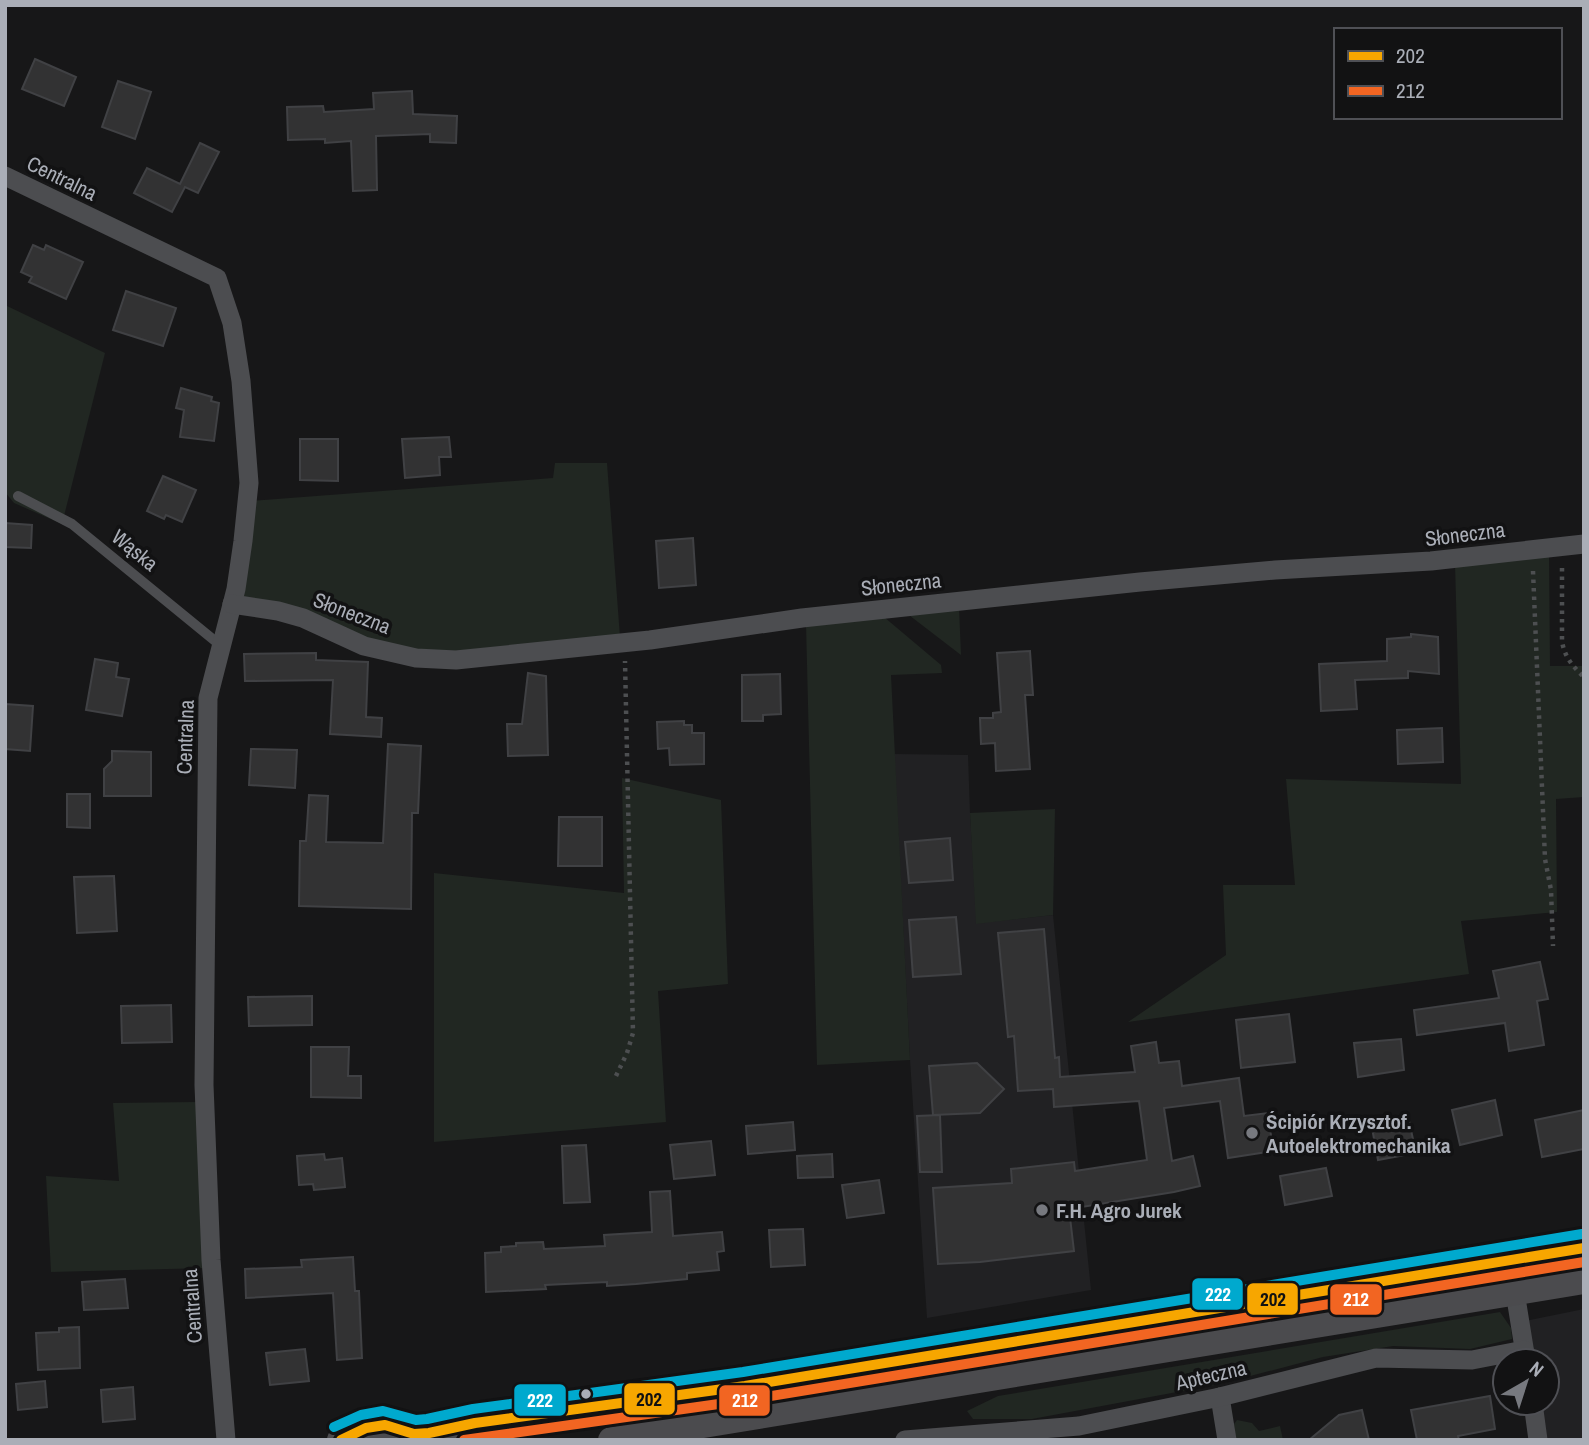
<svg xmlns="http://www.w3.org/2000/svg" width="1589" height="1445" viewBox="0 0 1589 1445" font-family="'Archivo Narrow',sans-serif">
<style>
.built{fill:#212123}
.green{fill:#212722}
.building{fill:#323233;stroke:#404144;stroke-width:2}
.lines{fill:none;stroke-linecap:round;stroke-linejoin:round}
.path{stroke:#4d4f51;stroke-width:4.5;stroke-dasharray:3.5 5;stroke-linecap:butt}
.lane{stroke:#4c4d50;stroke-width:10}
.street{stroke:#4c4d50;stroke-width:19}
.secondary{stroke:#4b4b4e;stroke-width:26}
.bus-1-casing{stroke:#121213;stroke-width:16}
.bus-2-casing{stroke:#121213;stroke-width:16}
.bus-3-casing{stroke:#121213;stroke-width:16}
.bus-1{stroke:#f7a600;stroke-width:10}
.bus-2{stroke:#f26522;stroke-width:10}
.bus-3{stroke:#00a9ce;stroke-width:10}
.poi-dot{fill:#77797f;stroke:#121213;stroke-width:2.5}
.bus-dot{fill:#aaaeb7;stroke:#121213;stroke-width:2.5}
.labels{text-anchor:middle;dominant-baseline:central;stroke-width:7;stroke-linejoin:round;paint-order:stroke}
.street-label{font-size:21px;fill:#aaaeb7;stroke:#121213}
.poi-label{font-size:21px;font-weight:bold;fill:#aaaeb7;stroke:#121213;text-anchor:start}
.line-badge{stroke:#121213;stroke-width:2.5}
.badge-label{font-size:19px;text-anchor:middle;font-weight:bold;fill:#fff}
.pale-badge-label{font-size:19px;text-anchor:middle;font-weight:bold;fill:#111}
</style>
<rect width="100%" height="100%" fill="#171718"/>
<g class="built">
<polygon points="894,754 968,755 970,813 977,923 1053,915 1091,1290 927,1318 910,1060"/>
<polygon points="1584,1309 1584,1440 1543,1440 1538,1403 1547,1403 1547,1361 1531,1361 1525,1321"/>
</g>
<g class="green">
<polygon points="5,305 105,353 62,524 14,503 5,492"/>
<polygon points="555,463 607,463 620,637 455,655 415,653 239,600 251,501 553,478"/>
<polygon points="1549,553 1550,666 1584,666 1584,797 1556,799 1557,912 1461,921 1469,974 1128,1022 1226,955 1223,885 1295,885 1286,779 1461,784 1455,563"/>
<polygon points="959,607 961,655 905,612"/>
<polygon points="884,617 941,665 942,673 891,675 910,1060 817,1065 806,624"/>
<polygon points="622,778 721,800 728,984 658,991 666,1122 434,1142 434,873 624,893"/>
<polygon points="1055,809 1053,915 976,924 970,813"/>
<polygon points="197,1102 207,1268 51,1272 46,1176 119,1181 113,1103"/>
<polygon points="1500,1312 1511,1328 1512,1339 1470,1349 1393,1346 1323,1357 1220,1384 1032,1419 973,1419 967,1411 998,1396"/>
<polygon points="1237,1420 1252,1423 1259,1431 1280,1426 1283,1440 1235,1440 1234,1424"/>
</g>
<g class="building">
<polygon points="35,59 76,77 64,106 22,89"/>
<polygon points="118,81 151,92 135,139 102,127"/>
<polygon points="412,91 413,114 457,116 456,143 430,142 430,134 376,136 377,190 353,191 351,141 325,143 325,139 288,140 287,107 323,106 324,112 374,109 373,93"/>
<polygon points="200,143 219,152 198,193 185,187 172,212 134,193 147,168 180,184"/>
<polygon points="33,245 44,250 46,245 83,262 66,299 29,282 32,277 21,272"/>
<polygon points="126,291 176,308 163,346 113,330"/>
<polygon points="181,388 212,397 211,401 219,403 214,441 180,437 184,410 176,408"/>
<polygon points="449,437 451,457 439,457 440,475 405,478 402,439"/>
<polygon points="300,439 338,439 338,481 300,480"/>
<polygon points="163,476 196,490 182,522 166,515 164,519 147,511"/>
<polygon points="5,523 32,525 31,548 5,547"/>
<polygon points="693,538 696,585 659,588 656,541"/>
<polygon points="1411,634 1438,637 1439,674 1408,671 1408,678 1355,680 1357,709 1321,711 1319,664 1387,661 1387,639 1411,637"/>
<polygon points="1030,651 1033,695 1025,695 1030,769 996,771 995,743 981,744 980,718 993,718 993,713 1001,712 997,653"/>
<polygon points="316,653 316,660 368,662 366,717 382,718 381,737 330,734 333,680 245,681 244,654"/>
<polygon points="95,659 118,663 116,677 129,679 122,716 86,710"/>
<polygon points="528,673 546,676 548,755 508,756 507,724 522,724"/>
<polygon points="780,674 781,714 763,715 763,721 742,721 742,675"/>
<polygon points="5,704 33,706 30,751 5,749"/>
<polygon points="684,721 684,725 692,725 692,733 704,733 704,764 670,765 669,748 658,749 657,722"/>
<polygon points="1442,728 1443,762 1398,764 1397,730"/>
<polygon points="388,744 421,746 418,813 412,813 411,909 299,906 300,841 306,841 309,795 328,796 326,842 383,843"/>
<polygon points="251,749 297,750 295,788 249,785"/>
<polygon points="112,751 151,752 151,796 104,796 104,769 112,761"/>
<polygon points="67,794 90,794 90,828 67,827"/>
<polygon points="559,817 602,817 602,866 558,866"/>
<polygon points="950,838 953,880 909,883 905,842"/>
<polygon points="114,876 117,931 77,933 74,877"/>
<polygon points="956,917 961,974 913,977 909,920"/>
<polygon points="1044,929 1055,1058 1059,1057 1060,1077 1135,1072 1131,1046 1156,1042 1159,1063 1179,1061 1182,1086 1239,1078 1244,1116 1268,1113 1273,1151 1228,1158 1220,1101 1164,1108 1172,1161 1193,1156 1200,1186 1174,1192 1069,1209 1074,1251 980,1262 938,1264 933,1188 1012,1183 1011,1169 1074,1162 1075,1171 1147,1160 1139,1101 1054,1107 1053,1089 1018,1091 1014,1036 1008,1037 998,933"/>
<polygon points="1540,962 1548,999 1537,1001 1544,1045 1509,1051 1505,1023 1417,1035 1414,1010 1499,998 1493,971"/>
<polygon points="312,996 312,1025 249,1026 248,997"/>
<polygon points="171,1005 172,1042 122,1043 121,1006"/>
<polygon points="1289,1014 1295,1062 1241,1068 1236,1020"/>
<polygon points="1401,1039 1404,1070 1358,1077 1354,1043"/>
<polygon points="311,1047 349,1047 348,1076 361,1076 361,1098 311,1097"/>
<polygon points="977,1063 1004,1089 980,1113 933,1115 929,1066"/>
<polygon points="1495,1100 1502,1135 1460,1145 1452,1110"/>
<polygon points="1584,1110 1584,1149 1542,1157 1535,1120"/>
<polygon points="940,1115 942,1172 920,1172 917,1116"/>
<polygon points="1409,1121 1416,1153 1378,1160 1372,1128"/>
<polygon points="793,1122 795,1150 748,1154 746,1126"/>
<polygon points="711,1141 715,1175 674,1179 670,1145"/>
<polygon points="586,1145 590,1202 564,1203 562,1146"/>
<polygon points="324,1154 325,1160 342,1158 345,1187 314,1190 313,1184 299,1185 297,1156"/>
<polygon points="832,1154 833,1177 798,1178 797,1156"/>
<polygon points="1326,1168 1332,1196 1285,1205 1280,1176"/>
<polygon points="879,1180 884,1213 847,1218 842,1185"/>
<polygon points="670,1191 673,1236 722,1232 724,1251 717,1252 719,1270 687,1273 687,1279 636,1284 607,1286 607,1282 545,1285 546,1289 486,1292 485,1253 501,1252 501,1247 516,1246 516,1243 543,1242 544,1249 605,1246 604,1235 652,1232 650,1192"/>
<polygon points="803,1229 805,1265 771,1267 769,1230"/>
<polygon points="353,1257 355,1291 359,1291 362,1358 337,1360 333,1293 246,1298 245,1269 302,1267 301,1260"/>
<polygon points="125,1279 128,1308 84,1310 82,1282"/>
<polygon points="79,1327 80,1368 38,1370 36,1333 59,1332 59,1328"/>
<polygon points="305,1349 309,1381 270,1385 266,1353"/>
<polygon points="45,1381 47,1407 18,1410 16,1384"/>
<polygon points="133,1387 135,1419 103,1422 101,1390"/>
<polygon points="1490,1396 1495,1429 1458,1436 1459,1440 1417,1440 1411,1410"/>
<polygon points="1362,1410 1369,1440 1309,1440 1339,1415"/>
</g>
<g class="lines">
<g class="path">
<path d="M1562,568V641C1564,656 1573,667 1584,677"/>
<polyline points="1533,571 1545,859 1551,890 1553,946"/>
<polyline points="616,1076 627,1053 633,1033 625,661"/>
</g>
<polyline class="lane" points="18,496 72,524 220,645"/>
<g class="street">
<polyline points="5,176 217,278 232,323 241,381 249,483 243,541 236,589 208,698 204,1085 211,1260 226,1440"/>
<polyline points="232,604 278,611 303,618 364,646 416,658 456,660 650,640 802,618 1140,582 1275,570 1431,561 1584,544"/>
<polyline points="1515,1292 1526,1360"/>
<polyline points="1220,1397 1227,1440"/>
<polyline points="1533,1403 1538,1440"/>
<polyline points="905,1440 1079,1426 1220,1397 1376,1358 1472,1360 1524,1350"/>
</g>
<g class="secondary">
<polyline points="414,1434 429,1433 475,1423 745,1386 1584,1248"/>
<path d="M340,1440C367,1424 385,1422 414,1434L418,1440"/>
<polyline points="611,1440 1584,1281"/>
</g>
<defs>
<polyline id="bus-1" points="341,1440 366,1428 385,1425 414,1434 429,1433 475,1423 745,1386 1584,1248"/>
<polyline id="bus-2" points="464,1440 747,1400 1584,1262"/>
<polyline id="bus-3" points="334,1427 361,1415 383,1411 416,1420 427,1419 473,1409 743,1372 1582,1234"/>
</defs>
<use href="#bus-1" class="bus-1-casing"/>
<use href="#bus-2" class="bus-2-casing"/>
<use href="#bus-3" class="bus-3-casing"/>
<use href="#bus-1" class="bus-1"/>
<use href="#bus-2" class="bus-2"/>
<use href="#bus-3" class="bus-3"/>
</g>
<g class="poi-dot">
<circle cx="1252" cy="1133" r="7"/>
<circle cx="1042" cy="1210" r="7"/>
</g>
<circle class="bus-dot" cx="586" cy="1394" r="6"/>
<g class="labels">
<g class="street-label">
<text transform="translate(62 178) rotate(26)">Centralna</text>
<text transform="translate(1465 534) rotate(-7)">Słoneczna</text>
<text transform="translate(135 550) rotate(39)">Wąska</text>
<text transform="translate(901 584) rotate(-6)">Słoneczna</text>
<text transform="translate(352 613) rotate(21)">Słoneczna</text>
<text transform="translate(185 737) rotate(-88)">Centralna</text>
<text transform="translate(192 1306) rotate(-94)">Centralna</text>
<text transform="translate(1211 1375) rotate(-13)">Apteczna</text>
</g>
<g class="poi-label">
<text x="1266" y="1121">Ścipiór Krzysztof.<tspan x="1266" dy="24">Autoelektromechanika</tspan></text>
<text x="1056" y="1210">F.H. Agro Jurek</text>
</g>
</g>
<g class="line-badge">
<rect x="1191" y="1277" width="53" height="34" rx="7" fill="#00a9ce"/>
<rect x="1246" y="1282" width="53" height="34" rx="7" fill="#f7a600"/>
<rect x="1329" y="1283" width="54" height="33" rx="7" fill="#f26522"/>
<rect x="623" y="1382" width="53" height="34" rx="7" fill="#f7a600"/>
<rect x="513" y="1383" width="54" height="34" rx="7" fill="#00a9ce"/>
<rect x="718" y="1384" width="53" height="33" rx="7" fill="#f26522"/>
</g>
<g class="badge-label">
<text x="1218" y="1301">222</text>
<text x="1356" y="1306">212</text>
<text x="540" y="1407">222</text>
<text x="745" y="1407">212</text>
</g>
<g class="pale-badge-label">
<text x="1273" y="1306">202</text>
<text x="649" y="1406">202</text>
</g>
<rect width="1589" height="1445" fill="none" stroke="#aaaeb7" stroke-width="14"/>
<rect x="1334" y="28" width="228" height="91" fill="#121213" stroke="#4f5055" stroke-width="2"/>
<rect x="1348" y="51" width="35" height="10" fill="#f7a600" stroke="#4f5055" stroke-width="2"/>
<text x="1396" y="63" font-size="21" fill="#aaaeb7">202</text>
<rect x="1348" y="86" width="35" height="10" fill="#f26522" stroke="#4f5055" stroke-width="2"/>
<text x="1396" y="98" font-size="21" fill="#aaaeb7">212</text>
<g transform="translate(1526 1382) rotate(39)"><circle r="33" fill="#121213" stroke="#4f5055" stroke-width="2"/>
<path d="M0-5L12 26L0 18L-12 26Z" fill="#77797f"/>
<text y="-10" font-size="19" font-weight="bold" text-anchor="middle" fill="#aaaeb7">N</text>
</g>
</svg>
